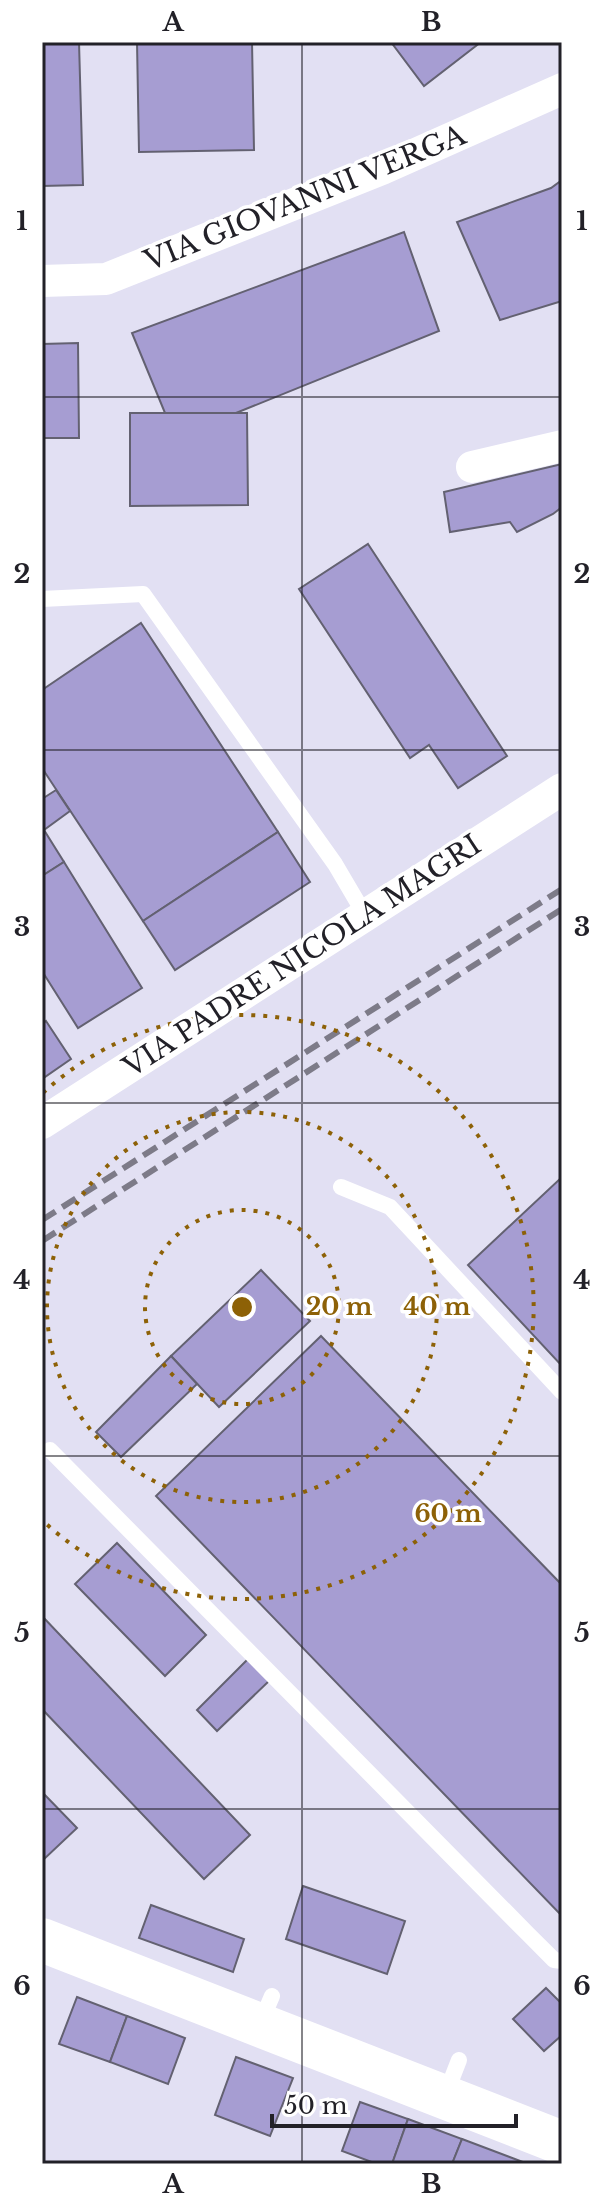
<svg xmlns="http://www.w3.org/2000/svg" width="604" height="2206" viewBox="0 0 604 2206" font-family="'Libre Baskerville',serif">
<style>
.building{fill:#a69dd2;stroke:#636171;stroke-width:2}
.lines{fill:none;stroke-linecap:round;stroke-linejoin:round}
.lane{stroke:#fff;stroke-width:16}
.street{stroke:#fff;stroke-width:32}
.secondary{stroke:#fff;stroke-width:44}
.rail{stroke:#7d7b88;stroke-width:6;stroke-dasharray:16 8;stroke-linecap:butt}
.grid{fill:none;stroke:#222128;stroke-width:2;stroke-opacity:0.55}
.ring{fill:none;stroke:#8d6107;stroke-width:4;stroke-dasharray:4 8}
.labels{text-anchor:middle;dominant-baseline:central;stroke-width:7;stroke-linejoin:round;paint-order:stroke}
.street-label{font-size:28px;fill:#222128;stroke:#fff}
.centre{fill:#8d6107;stroke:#fff;stroke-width:4}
.ring-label{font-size:24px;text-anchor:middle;font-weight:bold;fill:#8d6107;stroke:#fff;stroke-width:7;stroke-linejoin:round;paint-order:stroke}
.neatline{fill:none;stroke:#222128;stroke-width:3}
.grid-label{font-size:26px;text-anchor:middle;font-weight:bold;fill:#222128}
</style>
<rect width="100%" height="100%" fill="#e2e0f3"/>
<g class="building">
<polygon points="42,42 79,42 83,185 42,186"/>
<polygon points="137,42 252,42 254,150 139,152"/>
<polygon points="391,42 481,42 424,86"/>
<polygon points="562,180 562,301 500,320 457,222 551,188"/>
<polygon points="404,232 439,331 236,413 165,413 132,333"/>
<polygon points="78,343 79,438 42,438 42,344"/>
<polygon points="130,413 247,413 248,505 130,506"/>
<polygon points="562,464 562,507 553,514 517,532 510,522 450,532 444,492"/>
<polygon points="368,544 507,756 458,788 429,745 410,758 299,589"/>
<polygon points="141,623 278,832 143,921 42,768 42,690"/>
<polygon points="56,790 70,811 44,830 64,862 42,876 42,799"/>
<polygon points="278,832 310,882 175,970 143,921"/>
<polygon points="64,862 142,988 78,1028 42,971 42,876"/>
<polygon points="46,1021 71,1059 42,1079 42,1024"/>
<polygon points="562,1177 562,1366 468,1265"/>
<polygon points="261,1270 310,1321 219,1407 171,1356"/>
<polygon points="321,1336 562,1585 562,1916 156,1496"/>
<polygon points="171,1356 197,1384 121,1457 96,1432"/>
<polygon points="117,1543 206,1635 165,1676 75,1584"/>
<polygon points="42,1616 250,1835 204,1879 42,1709"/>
<polygon points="248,1659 269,1681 217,1731 197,1710"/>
<polygon points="42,1792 77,1828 42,1861"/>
<polygon points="303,1886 405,1921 387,1974 286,1939"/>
<polygon points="151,1905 244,1939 233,1972 139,1938"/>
<polygon points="546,1988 562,2004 562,2035 544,2051 513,2019"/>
<polygon points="77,1997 127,2016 110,2062 59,2044"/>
<polygon points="127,2016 185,2038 168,2084 110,2062"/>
<polygon points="236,2057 293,2078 270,2136 215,2115"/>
<polygon points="360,2102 408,2119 392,2164 377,2164 342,2151"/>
<polygon points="408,2119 462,2139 452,2164 392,2164"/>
<polygon points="462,2139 528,2164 452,2164"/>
</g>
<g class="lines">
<g class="lane">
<polyline points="42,599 143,594 335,864 365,915"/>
<polyline points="341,1187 390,1207 562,1392"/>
<polyline points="50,1450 528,1934 554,1960 562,1961"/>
<polyline points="260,2024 272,1996"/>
<polyline points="445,2096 459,2060"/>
</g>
<g class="street">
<polyline points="42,281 106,279 382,169 562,89"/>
<polyline points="472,467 562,446"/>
<polyline points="42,1123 562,789"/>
</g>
<polyline class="secondary" points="42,1940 562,2143"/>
<g class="rail">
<polyline points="42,1220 562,889"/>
<polyline points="42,1241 562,909"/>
</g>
</g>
<path class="grid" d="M302,42V2164M42,397H562M42,750H562M42,1103H562M42,1456H562M42,1809H562"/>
<g class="ring">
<circle cx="242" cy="1307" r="97"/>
<circle cx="242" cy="1307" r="195"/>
<path d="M43 1093A292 292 0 1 1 43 1521"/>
</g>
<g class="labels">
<g class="street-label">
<text transform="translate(305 198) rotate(-22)">VIA GIOVANNI VERGA</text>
<text transform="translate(302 956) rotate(-33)">VIA PADRE NICOLA MAGRI</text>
</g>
</g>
<circle cx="242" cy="1307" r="12" class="centre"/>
<g class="ring-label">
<text x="339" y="1315">20 m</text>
<text x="437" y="1315">40 m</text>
<text x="448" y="1522">60 m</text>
</g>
<rect width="604" height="2206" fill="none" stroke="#ffffff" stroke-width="88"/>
<path d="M272 2114v12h244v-12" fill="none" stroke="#222128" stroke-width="4"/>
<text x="284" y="2114" font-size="24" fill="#222128" stroke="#ffffff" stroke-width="6" paint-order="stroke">50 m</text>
<rect x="44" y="44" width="516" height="2118" class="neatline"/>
<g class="grid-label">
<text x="173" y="31">A</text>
<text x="431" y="31">B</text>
<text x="22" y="230">1</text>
<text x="582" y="230">1</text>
<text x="22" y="583">2</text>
<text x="582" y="583">2</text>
<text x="22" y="936">3</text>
<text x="582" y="936">3</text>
<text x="22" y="1289">4</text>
<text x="582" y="1289">4</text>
<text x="22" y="1642">5</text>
<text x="582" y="1642">5</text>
<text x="22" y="1995">6</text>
<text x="582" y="1995">6</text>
<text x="173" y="2193">A</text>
<text x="431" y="2193">B</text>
</g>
</svg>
